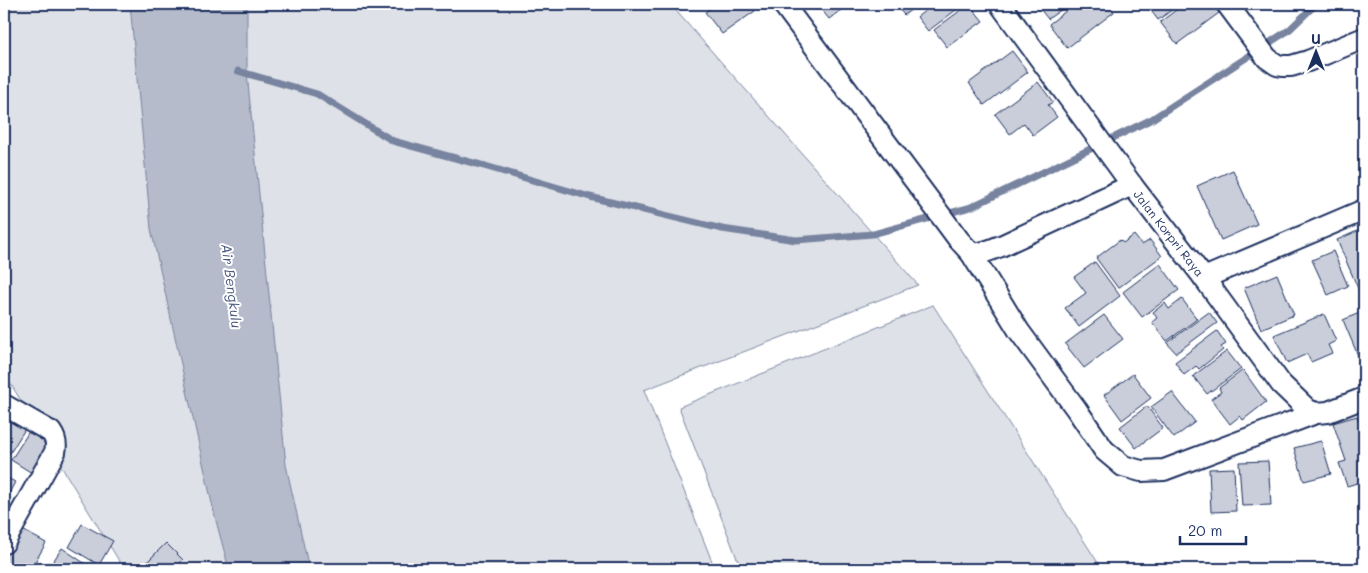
<svg xmlns="http://www.w3.org/2000/svg" width="1368" height="573" viewBox="0 0 1368 573" font-family="Mali,sans-serif">
<style>
.green{fill:#dee1e7;stroke:#7c88a2}
.water{fill:#b5bbca;stroke:#77839f}
.lines{fill:none;stroke-linecap:round;stroke-linejoin:round}
.stream{stroke:#77839f;stroke-width:7}
.building{fill:#caceda;stroke:#1b2f5e}
.minor-casing{stroke:#1b2f5e;stroke-width:24}
.minor{stroke:#fff;stroke-width:20}
.labels{text-anchor:middle;dominant-baseline:central;stroke-width:4;stroke-linejoin:round;paint-order:stroke}
.street-label{font-size:12px;fill:#1b2f5e;stroke:#fff}
.water-label{font-size:14px;font-style:italic;fill:#49597e;stroke:#fff}
</style>
<rect width="100%" height="100%" fill="#fff"/>
<filter id="ink" filterUnits="userSpaceOnUse"><feTurbulence type="fractalNoise" baseFrequency=".02" numOctaves="2"/><feDisplacementMap in="SourceGraphic" scale="10" xChannelSelector="R" yChannelSelector="G"/><feConvolveMatrix kernelMatrix="1 2 1 2 8 2 1 2 1" color-interpolation-filters="sRGB"/></filter>
<g filter="url(#ink)">
<g class="green">
<polygon points="4,4 670,4 918,285 644,390 715,569 124,569 4,373"/>
<polygon points="933,305 1102,569 741,569 679,407"/>
</g>
<polygon class="water" points="130,4 247,4 247,73 286,465 309,569 229,569 215,517 151,229"/>
<g class="lines">
<polyline class="stream" points="238,71 317,94 393,141 488,167 590,197 722,229 796,240 873,234 971,207 1152,119 1289,30 1316,4"/>
</g>
<g class="building">
<polygon points="717,4 750,4 755,11 722,34 705,12"/>
<polygon points="817,4 849,4 829,19"/>
<polygon points="895,4 919,4 904,15"/>
<polygon points="924,4 958,4 960,7 928,31 917,17 926,10 922,5"/>
<polygon points="969,4 983,21 947,47 934,30"/>
<polygon points="1036,4 1069,4 1048,19"/>
<polygon points="1075,4 1108,4 1114,12 1067,48 1049,24"/>
<polygon points="1146,4 1180,4 1158,20"/>
<polygon points="1184,4 1212,4 1219,13 1177,44 1160,22"/>
<polygon points="1012,51 1028,72 984,105 969,83"/>
<polygon points="1038,82 1053,102 1048,105 1057,117 1033,135 1024,123 1010,134 995,114"/>
<polygon points="1233,170 1257,224 1221,240 1197,186"/>
<polygon points="1364,228 1364,291 1360,293 1337,240"/>
<polygon points="1134,235 1142,245 1150,240 1162,256 1118,288 1096,258 1120,240 1123,243"/>
<polygon points="1333,251 1348,286 1328,295 1312,260"/>
<polygon points="1095,262 1120,296 1079,327 1065,308 1086,293 1074,277"/>
<polygon points="1160,264 1179,290 1142,317 1123,292"/>
<polygon points="1277,274 1294,315 1261,329 1244,288"/>
<polygon points="1182,299 1197,319 1167,341 1152,322 1157,318 1153,312 1165,303 1169,309"/>
<polygon points="1364,311 1364,370 1343,320"/>
<polygon points="1209,312 1217,323 1176,353 1167,343"/>
<polygon points="1324,314 1336,341 1328,345 1332,353 1311,362 1307,354 1287,363 1274,335"/>
<polygon points="1104,315 1123,339 1084,368 1065,344"/>
<polygon points="1217,331 1226,344 1221,347 1223,350 1199,369 1196,366 1184,375 1175,362"/>
<polygon points="1227,351 1241,369 1207,394 1193,376"/>
<polygon points="1243,370 1266,402 1243,420 1240,416 1230,424 1211,399 1221,392 1219,388"/>
<polygon points="1133,374 1151,398 1122,420 1104,395"/>
<polygon points="1172,392 1195,422 1174,438 1151,407"/>
<polygon points="1147,406 1163,428 1136,448 1120,427"/>
<polygon points="8,414 27,426 10,453 4,449 4,422"/>
<polygon points="1357,416 1364,438 1364,481 1347,486 1339,463 1346,461 1333,423"/>
<polygon points="30,430 51,442 32,473 11,460"/>
<polygon points="1321,441 1331,474 1304,481 1294,448"/>
<polygon points="1268,461 1271,505 1242,506 1239,462"/>
<polygon points="1234,468 1236,511 1211,512 1209,469"/>
<polygon points="4,476 15,482 4,503"/>
<polygon points="82,524 113,541 99,565 69,547"/>
<polygon points="17,527 46,543 31,569 4,569 4,550"/>
<polygon points="166,543 183,560 174,569 150,569 145,564"/>
<polygon points="62,548 90,567 88,569 48,569"/>
</g>
<g class="lines">
<defs>
<g id="minor">
<polyline points="783,4 959,240 969,251 971,253 1019,331 1077,410 1104,450 1123,466 1141,471 1164,470 1316,413"/>
<polyline points="1000,4 1132,185 1204,278 1281,384 1308,410 1316,413 1328,412 1364,398"/>
<polyline points="1227,4 1267,58 1277,65 1284,66 1291,66 1308,61 1364,38"/>
<path d="M971,253C982,255 992,249 1001,246L1132,185"/>
<polyline points="1204,278 1364,210"/>
<path d="M4,405L51,432C56,439 57,444 55,452L4,543"/>
</g>
</defs>
<use href="#minor" class="minor-casing"/>
<use href="#minor" class="minor"/>
</g>
</g>
<g class="labels">
<g class="street-label">
<text transform="translate(1169 233) rotate(52)">Jalan Korpri Raya</text>
</g>
<g class="water-label">
<text transform="translate(232 286) rotate(83)">Air Bengkulu</text>
</g>
</g>
<rect width="1368" height="573" fill="none" stroke="#fff" stroke-width="20"/>
<rect x="10" y="10" width="1348" height="553" fill="none" stroke="#1b2f5e" stroke-width="2" filter="url(#ink)"/>
<g transform="translate(1316 52)" stroke="#ffffff" stroke-width="4" paint-order="stroke">
<path d="M0-4L9 19L0 12L-9 19Z" fill="#1b2f5e"/>
<text y="-8" font-size="14" font-weight="bold" text-anchor="middle" fill="#1b2f5e">U</text>
</g>
<path d="M1180 536v8h66v-8" fill="none" stroke="#1b2f5e" stroke-width="2.5"/>
<text x="1188" y="536" font-size="15" fill="#1b2f5e" stroke="#ffffff" stroke-width="4" paint-order="stroke">20 m</text>
</svg>
